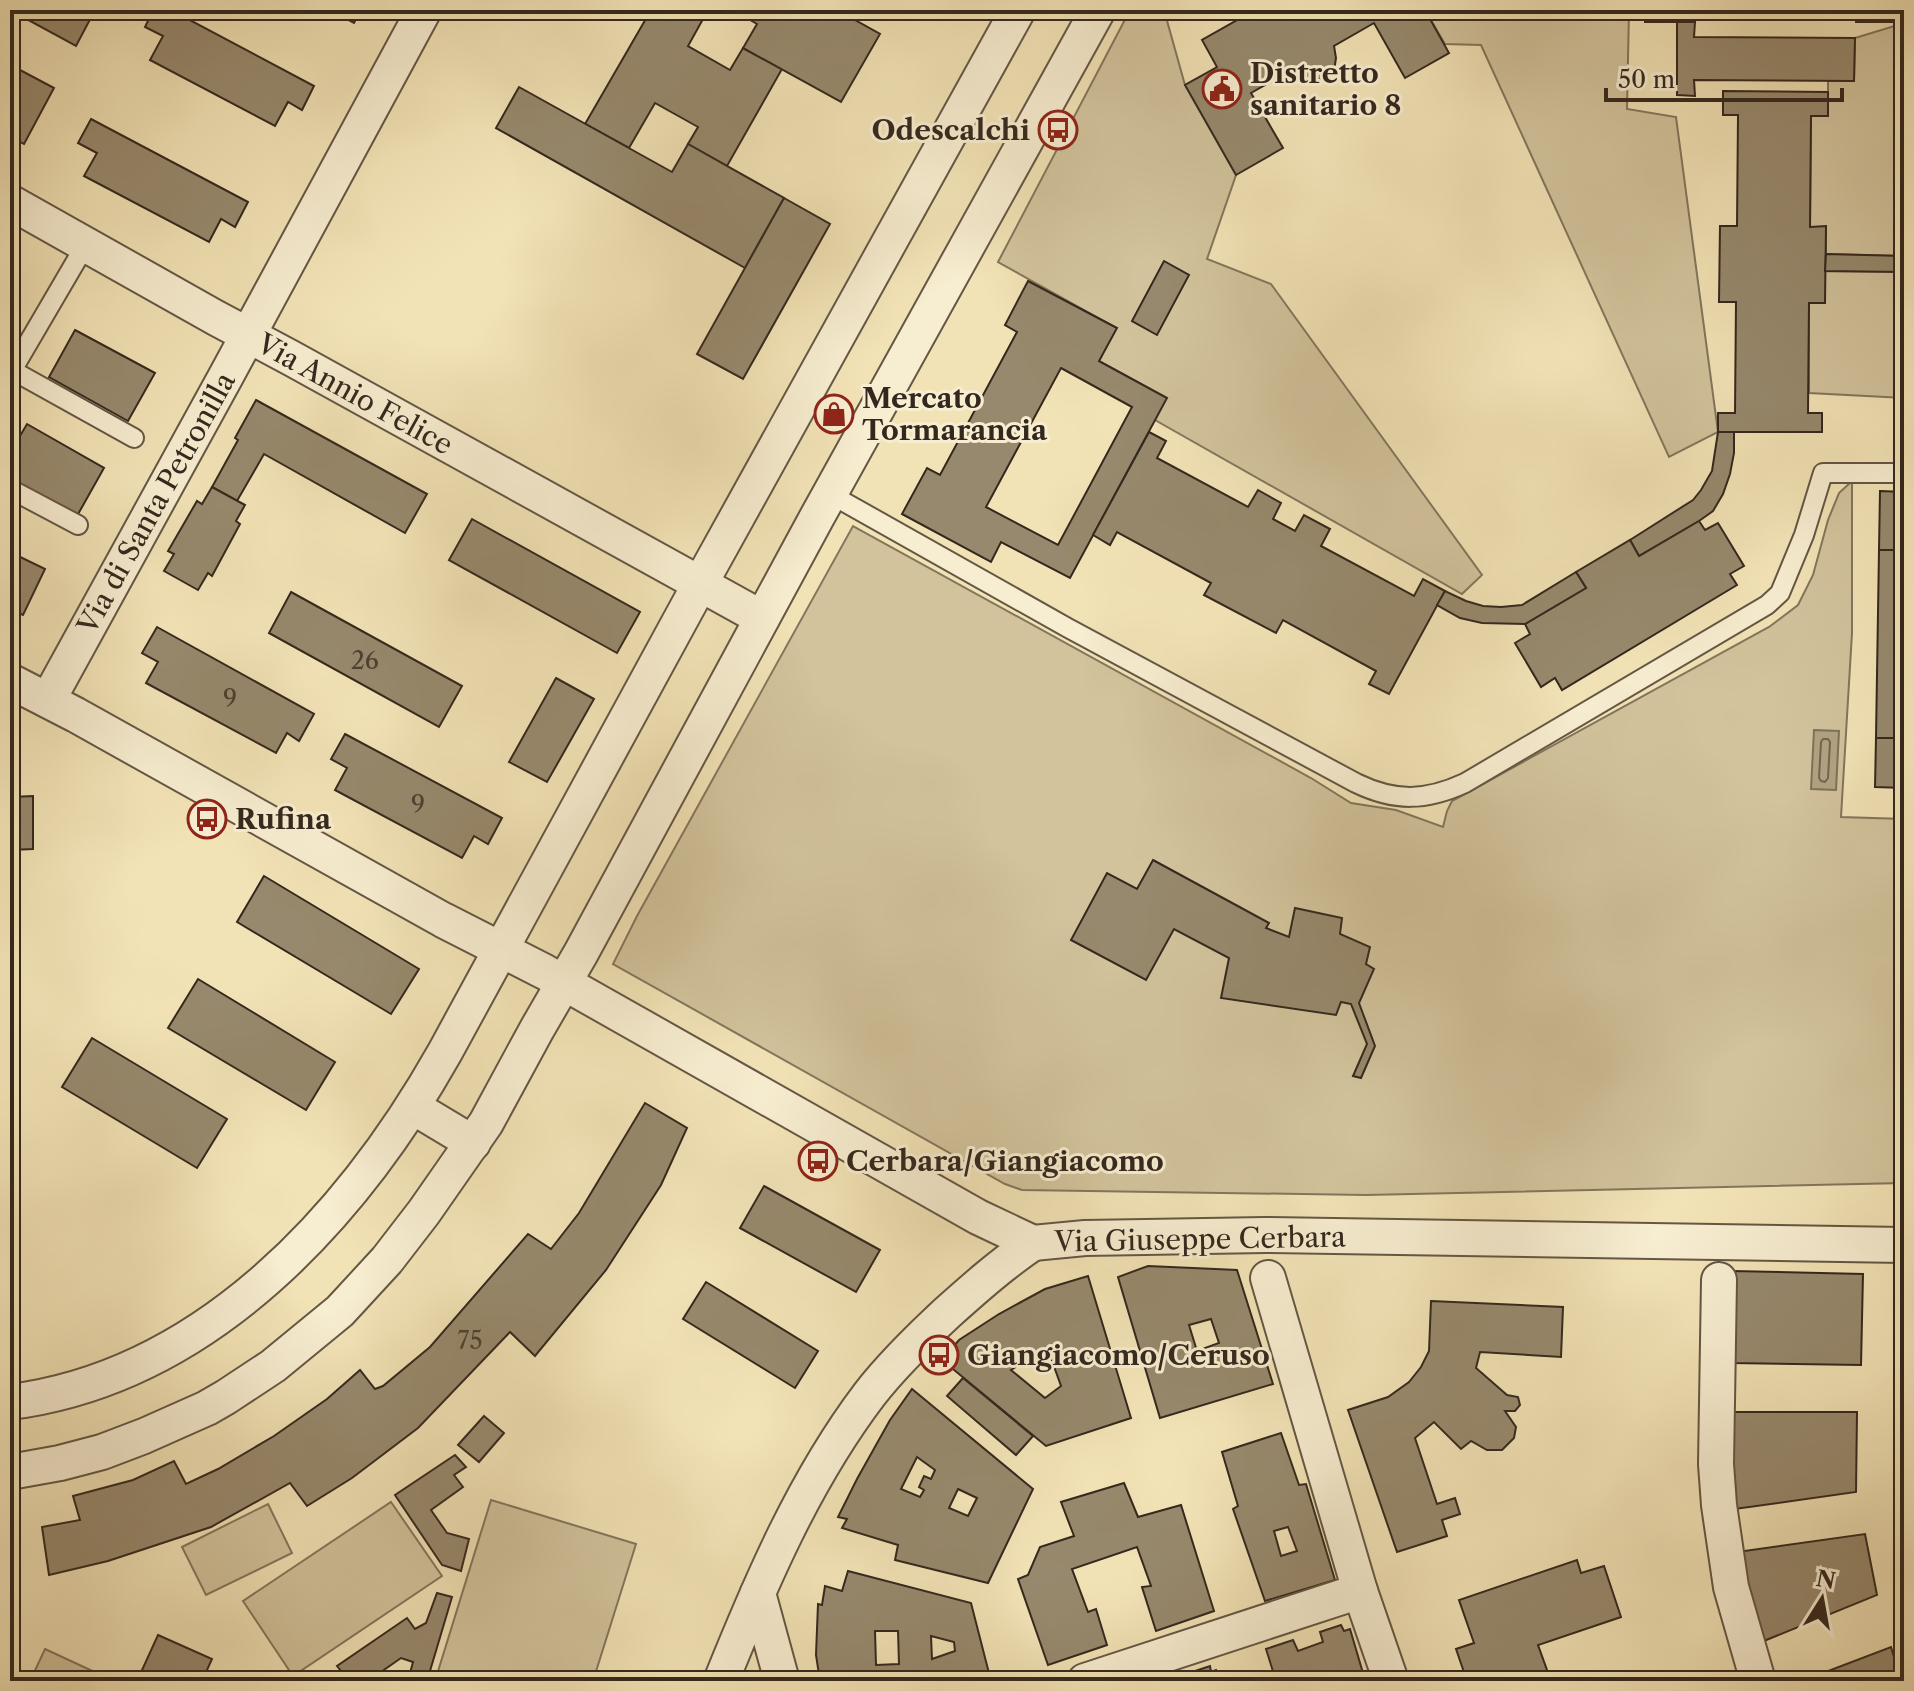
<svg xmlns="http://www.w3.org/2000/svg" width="1914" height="1691" viewBox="0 0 1914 1691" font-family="'Libre Caslon Text',serif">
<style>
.green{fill:#d2c39c;stroke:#83765d;stroke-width:2}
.water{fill:#b1a382;stroke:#7f725a;stroke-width:2}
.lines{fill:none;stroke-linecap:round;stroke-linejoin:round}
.shore{stroke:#726650;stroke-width:2}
.building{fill:#97896d;stroke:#34281e;stroke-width:2;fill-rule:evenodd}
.lane-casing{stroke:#645744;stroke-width:22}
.street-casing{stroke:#645744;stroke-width:38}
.lane{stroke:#f7edd0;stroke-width:18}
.street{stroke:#f7edd0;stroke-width:34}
.labels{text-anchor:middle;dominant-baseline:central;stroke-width:6;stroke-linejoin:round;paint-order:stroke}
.number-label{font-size:24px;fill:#4d4032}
.poi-label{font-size:28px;font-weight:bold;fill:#34281e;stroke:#f7edd0;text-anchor:start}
.street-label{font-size:28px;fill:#34281e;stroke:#f7edd0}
</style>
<rect width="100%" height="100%" fill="#f2e3b6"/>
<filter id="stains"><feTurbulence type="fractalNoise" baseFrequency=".0025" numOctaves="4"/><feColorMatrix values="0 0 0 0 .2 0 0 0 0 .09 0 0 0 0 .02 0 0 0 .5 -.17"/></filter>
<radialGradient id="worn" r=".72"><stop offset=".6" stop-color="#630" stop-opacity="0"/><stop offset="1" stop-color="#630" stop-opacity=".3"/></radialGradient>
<g class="green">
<polygon points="1130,10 1164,10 1185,85 1236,175 1207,259 1271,284 1482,575 1462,594 1155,420 1099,361 1116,328 998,262"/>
<polygon points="1425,10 1629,10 1627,109 1676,117 1718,432 1669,457 1481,45 1445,44"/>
<polygon points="1904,23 1904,256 1826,254 1826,227 1810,227 1811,116 1828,116 1828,81 1854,81 1855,38"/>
<polygon points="1825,271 1904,272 1904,398 1809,393 1809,303 1825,303"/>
<polygon points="1852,481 1852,633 1841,817 1904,819 1904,1183 1366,1195 1022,1190 1005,1184 613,964 637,916 853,526 1311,778 1351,803 1396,810 1443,827 1447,811 1452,801 1769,627 1798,605 1813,575 1828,520 1839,493"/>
<polygon points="491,1500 636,1544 593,1681 435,1681"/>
<polygon points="391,1502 442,1576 293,1676 243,1601"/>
<polygon points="268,1504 292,1553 206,1595 182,1547"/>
<polygon points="45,1649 112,1680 111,1681 30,1681"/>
</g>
<polygon class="water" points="1814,730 1839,731 1836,790 1811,789"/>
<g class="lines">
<polygon class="shore" points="1823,739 1828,739 1830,742 1828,778 1825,782 1821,781 1819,778 1821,742"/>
</g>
<g class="building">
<polygon points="10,10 95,10 76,46"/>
<polygon points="153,10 171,10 314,86 302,110 288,102 275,126 150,60 163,36 145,27"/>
<polygon points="330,10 361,10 354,23"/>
<polygon points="651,10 708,10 688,46 730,70 743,48 782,69 727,166 688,144 698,127 655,103 629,148 585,124"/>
<polygon points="733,10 837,10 880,34 841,102 743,48 757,24"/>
<polygon points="1255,10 1425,10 1449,53 1405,78 1374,23 1334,46 1336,58 1334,71 1325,78 1315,81 1302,78 1293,69 1251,93 1283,148 1236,175 1185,85 1217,67 1202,40"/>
<rect x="1645" y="10" width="50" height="12"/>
<rect x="1856" y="10" width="48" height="12"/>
<polygon points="1677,22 1695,22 1694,37 1855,38 1854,81 1694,80 1695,96 1677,95"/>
<polygon points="20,70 54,88 24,144 10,137 10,78 14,80"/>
<polygon points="519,87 672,172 688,144 784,198 745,268 496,128"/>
<polygon points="1723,91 1828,92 1828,116 1811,116 1810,227 1826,226 1825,303 1809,303 1808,413 1822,413 1822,432 1718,432 1718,413 1735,413 1736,302 1719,302 1720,226 1737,226 1738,115 1723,115"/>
<polygon points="91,119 248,202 235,227 221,219 209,242 84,176 97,153 78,143"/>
<polygon points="784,198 830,224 743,379 697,354"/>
<polygon points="1826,254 1904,256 1904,272 1825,271"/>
<polygon points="1164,261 1189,275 1157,335 1132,321"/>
<path d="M1028,281L1117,328L1099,361L1167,398L1070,578L1001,542L991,562L902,514L927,468L940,475L1017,332L1005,325ZM1061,368L1132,407L1058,545L986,507Z"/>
<polygon points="75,330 155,373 128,421 49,377"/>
<polygon points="256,400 427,494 405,533 264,454 237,501 212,487 238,440 235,438"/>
<polygon points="27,424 104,468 77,516 10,478 10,453"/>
<polygon points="1149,432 1166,441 1157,458 1248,507 1258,490 1281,503 1273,519 1295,531 1304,515 1330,529 1321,546 1414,596 1423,579 1445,591 1389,694 1369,684 1376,671 1283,620 1276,633 1204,595 1211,583 1117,532 1110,545 1093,535"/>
<polygon points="1718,432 1734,432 1734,453 1730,474 1723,494 1713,511 1699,521 1639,556 1630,540 1693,500 1701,490 1712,471"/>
<polygon points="212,487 245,505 236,521 240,524 212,576 208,573 198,590 164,571 174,554 168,551 197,501 202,504"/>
<polygon points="1880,491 1904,492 1904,550 1879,550"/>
<polygon points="472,519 640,612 617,653 449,560"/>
<polygon points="1699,521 1705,530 1718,523 1744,566 1730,574 1737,585 1562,690 1555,678 1541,687 1515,643 1530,634 1525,624 1586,588 1576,572 1630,540 1639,556"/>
<polygon points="1879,550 1904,550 1904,738 1876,738"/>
<polygon points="10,552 45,569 23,615 10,609"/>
<polygon points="1576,572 1586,588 1525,624 1482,623 1460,618 1437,605 1445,591 1466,601 1483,606 1501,607 1522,605"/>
<polygon points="291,592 462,686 439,727 269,633"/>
<polygon points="157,627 314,714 299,741 287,733 276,753 146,683 158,662 142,653"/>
<polygon points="556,678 594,699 547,782 509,762"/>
<polygon points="345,734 502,818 488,844 474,836 462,858 335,790 347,768 331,759"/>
<polygon points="1876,738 1904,738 1904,788 1875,787"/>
<polygon points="33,796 33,849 10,850 10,797"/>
<polygon points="1153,860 1269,923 1266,928 1289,937 1295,908 1342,918 1340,934 1370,947 1366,964 1374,969 1359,1003 1375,1046 1361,1078 1353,1076 1367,1044 1351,1004 1341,1002 1336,1015 1221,998 1229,958 1174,929 1146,980 1071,940 1107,873 1137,889"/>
<polygon points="264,876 419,969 391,1014 237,922"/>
<polygon points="198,979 335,1062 306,1110 168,1028"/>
<polygon points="92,1038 227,1119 197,1168 62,1087"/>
<polygon points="645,1103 687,1128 661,1185 606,1270 535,1356 510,1332 418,1428 352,1478 307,1506 290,1483 211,1527 108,1561 49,1575 42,1527 80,1520 73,1496 133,1480 174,1461 186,1484 218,1469 274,1436 327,1399 360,1370 375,1389 383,1386 430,1347 528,1234 551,1249 579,1213"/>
<polygon points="764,1186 880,1250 856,1292 740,1228"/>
<path d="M1148,1266L1237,1270L1273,1384L1160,1418L1118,1277ZM1211,1319L1219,1343L1197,1351L1189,1325Z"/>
<polygon points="1732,1271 1863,1274 1861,1365 1730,1363"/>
<path d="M1088,1276L1131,1418L1046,1446L942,1360L959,1340L999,1314L1045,1289ZM1047,1347L1061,1386L1045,1398L1011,1370Z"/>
<polygon points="706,1282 818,1351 795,1388 683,1319"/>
<polygon points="1431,1301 1563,1307 1561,1357 1480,1352 1476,1368 1507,1395 1518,1397 1520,1405 1515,1411 1505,1411 1516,1427 1514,1438 1502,1450 1487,1450 1471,1441 1461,1449 1434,1422 1415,1438 1437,1504 1455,1498 1460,1514 1442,1520 1447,1536 1397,1552 1348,1410 1388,1397 1409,1382 1421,1367 1429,1351"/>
<polygon points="963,1378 1033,1436 1016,1455 947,1396"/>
<path d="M912,1389L1033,1489L988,1583L895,1560L898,1545L842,1528L847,1519L838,1517L857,1479L890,1420ZM917,1457L935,1470L931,1479L924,1476L919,1487L924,1490L920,1497L901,1489ZM958,1489L977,1498L968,1516L949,1508Z"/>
<polygon points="1733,1412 1857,1412 1856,1492 1735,1509 1732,1502"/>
<polygon points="484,1416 504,1433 479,1462 458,1445"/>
<path d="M1281,1433L1299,1485L1306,1484L1335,1580L1265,1601L1233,1509L1238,1506L1222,1452ZM1288,1527L1297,1551L1281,1556L1274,1531Z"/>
<polygon points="455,1455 466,1467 454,1475 463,1487 431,1510 447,1533 469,1539 461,1571 442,1565 395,1495"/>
<polygon points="1124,1483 1138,1517 1181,1505 1214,1611 1156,1631 1142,1587 1151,1586 1137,1547 1072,1569 1088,1612 1096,1609 1107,1645 1048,1665 1018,1579 1028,1575 1040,1547 1074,1536 1061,1502"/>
<polygon points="1865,1534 1877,1595 1754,1645 1737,1552"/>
<polygon points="1577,1560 1581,1573 1604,1566 1621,1617 1538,1645 1551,1681 1467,1681 1456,1649 1474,1643 1459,1600"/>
<path d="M848,1571L971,1603L991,1681H820L816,1655L818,1604L822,1605L825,1586L842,1591ZM875,1631H898L899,1664L876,1665ZM931,1636L954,1642L955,1651L932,1659Z"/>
<polygon points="437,1593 452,1597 427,1681 408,1681 413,1662 401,1658 368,1681 349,1681 337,1666 407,1618 415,1629 426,1623"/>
<polygon points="1341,1625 1344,1631 1350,1629 1363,1673 1368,1681 1276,1681 1266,1649 1293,1640 1298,1651 1323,1642 1320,1632"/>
<polygon points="158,1635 212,1659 202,1681 137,1681"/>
<polygon points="1891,1647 1901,1681 1802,1681"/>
<polygon points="1210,1666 1211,1672 1216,1670 1220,1681 1181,1681 1187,1679 1186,1674"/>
</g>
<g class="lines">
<defs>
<g id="lane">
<polyline points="10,369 134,438"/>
<polyline points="10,374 86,244"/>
<polyline points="10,489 78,525"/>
<path d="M830,494L1068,628L1356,783C1395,802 1426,801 1465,783L1767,605L1780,593L1804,535L1823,473H1904"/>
</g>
<g id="street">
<polyline points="10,202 216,318 291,358 762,618"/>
<polyline points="10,681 76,715 443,920 545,972 978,1217 1033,1243 1085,1238 1265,1235 1904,1245"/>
<polyline points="48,700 226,376 424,10"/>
<polyline points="413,1107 473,1143"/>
<polyline points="1268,1278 1360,1591 1391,1681"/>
<polyline points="1719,1280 1716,1464 1719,1505 1731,1587 1758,1681"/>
<path d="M10,1402C207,1377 353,1215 445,1052L700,584L1018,10"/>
<polyline points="10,1472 60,1463 102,1452 144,1436 207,1408 226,1397 273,1366 340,1311 387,1260 424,1212 486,1123 537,1029 581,953 817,517 1098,10"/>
<polyline points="758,1593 782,1681"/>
<path d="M721,1681C761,1582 804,1481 869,1395C892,1365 920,1338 948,1312C976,1287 1002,1264 1033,1243"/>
<polyline points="1085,1681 1360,1591"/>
</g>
</defs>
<use href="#lane" class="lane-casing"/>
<use href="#street" class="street-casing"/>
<use href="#lane" class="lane"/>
<use href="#street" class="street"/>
</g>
<defs>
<symbol id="civic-ring" viewBox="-11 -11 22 22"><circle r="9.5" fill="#f7edd0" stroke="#8f2418" stroke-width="1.5"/><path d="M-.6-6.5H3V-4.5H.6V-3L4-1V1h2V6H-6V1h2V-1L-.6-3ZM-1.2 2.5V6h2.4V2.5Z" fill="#8f2418"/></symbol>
<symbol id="bus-ring" viewBox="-11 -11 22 22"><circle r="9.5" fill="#f7edd0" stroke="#8f2418" stroke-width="1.5"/><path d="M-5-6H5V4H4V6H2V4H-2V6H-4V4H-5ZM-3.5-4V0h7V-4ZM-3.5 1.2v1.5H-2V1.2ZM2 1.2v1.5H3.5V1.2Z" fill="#8f2418"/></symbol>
<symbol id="shop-ring" viewBox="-11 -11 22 22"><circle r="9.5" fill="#f7edd0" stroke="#8f2418" stroke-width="1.5"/><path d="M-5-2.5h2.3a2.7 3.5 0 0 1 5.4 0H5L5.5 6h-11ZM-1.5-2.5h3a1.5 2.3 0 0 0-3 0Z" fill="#8f2418"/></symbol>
</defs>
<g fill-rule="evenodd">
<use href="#civic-ring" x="1200" y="67" width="44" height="44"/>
<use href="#bus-ring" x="1036" y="108" width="44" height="44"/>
<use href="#shop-ring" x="812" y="392" width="44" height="44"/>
<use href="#bus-ring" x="185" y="797" width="44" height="44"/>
<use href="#bus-ring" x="796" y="1139" width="44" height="44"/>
<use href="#bus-ring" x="917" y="1333" width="44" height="44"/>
</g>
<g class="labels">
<g class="number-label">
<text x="365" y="660">26</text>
<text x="230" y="698">9</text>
<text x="418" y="804">9</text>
<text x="470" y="1340">75</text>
</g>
<g class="poi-label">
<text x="1250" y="73">Distretto<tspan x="1250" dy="32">sanitario 8</tspan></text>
<text x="1030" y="130" text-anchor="end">Odescalchi</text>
<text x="862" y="398">Mercato<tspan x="862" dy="32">Tormarancia</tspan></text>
<text x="235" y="819">Rufina</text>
<text x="846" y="1161">Cerbara/Giangiacomo</text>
<text x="967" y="1355">Giangiacomo/Ceruso</text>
</g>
<g class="street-label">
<text transform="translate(355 394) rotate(29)">Via Annio Felice</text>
<text transform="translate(156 503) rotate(-61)">Via di Santa Petronilla</text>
<text transform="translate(1200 1239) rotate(-1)">Via Giuseppe Cerbara</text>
</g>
</g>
<rect width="1914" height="1691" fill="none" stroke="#f2e3b6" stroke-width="40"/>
<rect x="12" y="12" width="1890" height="1667" fill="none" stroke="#34281e" stroke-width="4"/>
<rect x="20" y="20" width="1874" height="1651" fill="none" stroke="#34281e" stroke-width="2"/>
<g transform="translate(1822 1599) rotate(11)" stroke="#f7edd0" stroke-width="6" paint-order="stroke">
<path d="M0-6L14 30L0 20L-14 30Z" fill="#34281e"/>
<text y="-12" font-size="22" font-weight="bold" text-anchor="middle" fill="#34281e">N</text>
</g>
<path d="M1606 88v12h236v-12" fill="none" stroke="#34281e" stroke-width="4"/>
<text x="1618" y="88" font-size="24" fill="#34281e" stroke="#f7edd0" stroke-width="6" paint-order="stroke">50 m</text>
<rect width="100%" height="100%" filter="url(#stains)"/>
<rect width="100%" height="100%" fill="url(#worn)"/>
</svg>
